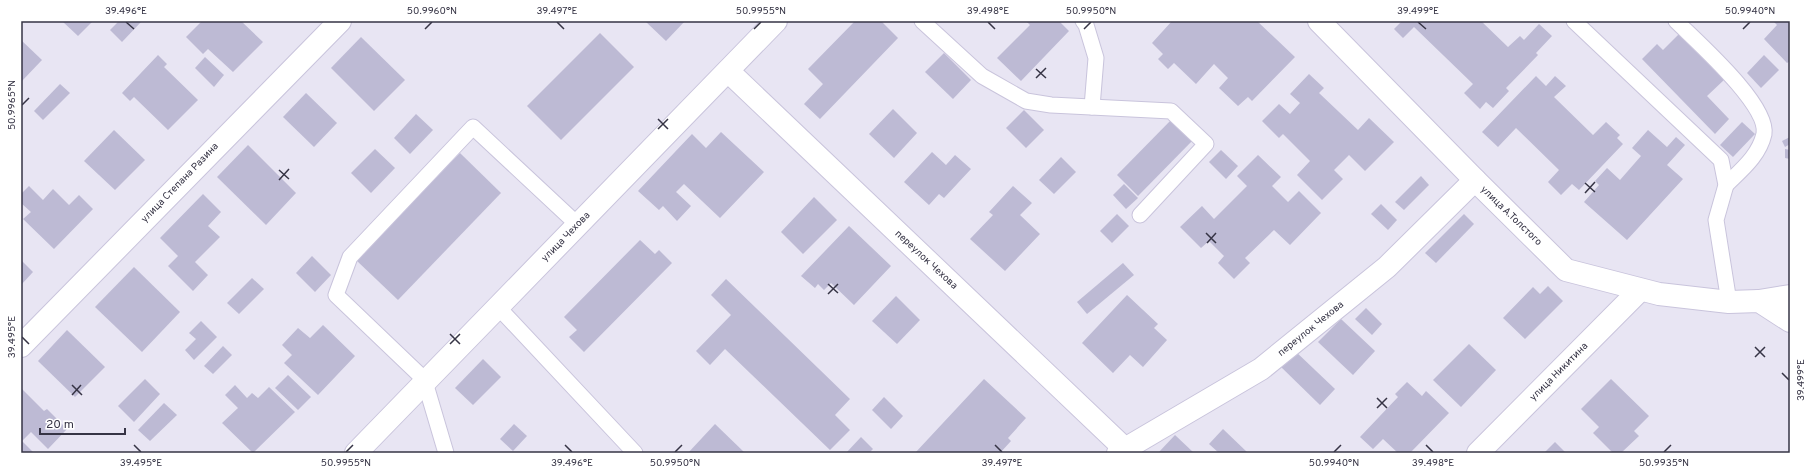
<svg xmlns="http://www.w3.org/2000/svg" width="1811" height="474" viewBox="0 0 1811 474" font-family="Overpass,sans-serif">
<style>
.building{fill:#bdbad4}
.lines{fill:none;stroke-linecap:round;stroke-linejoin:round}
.lane-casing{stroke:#c9c4dc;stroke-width:17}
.street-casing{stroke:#c9c4dc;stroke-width:24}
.lane{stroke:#fff;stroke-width:15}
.street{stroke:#fff;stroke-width:22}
.ticks{fill:none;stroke:#363445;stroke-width:1.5}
.labels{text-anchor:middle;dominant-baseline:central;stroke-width:3;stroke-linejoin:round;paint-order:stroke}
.street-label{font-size:10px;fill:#363445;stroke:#fff}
.neatline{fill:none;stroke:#363445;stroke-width:1.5}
.ticks-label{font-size:10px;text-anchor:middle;fill:#363445}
</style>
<rect width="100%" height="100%" fill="#e8e5f3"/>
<g class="building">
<polygon points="62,21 93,21 78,36"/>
<polygon points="119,21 140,21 141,22 122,42 110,30"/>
<polygon points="202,21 241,21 263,42 233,72 208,49 203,54 186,37"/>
<polygon points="645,21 685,21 666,41"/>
<polygon points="855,21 881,21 898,38 820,119 804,104 823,84 808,69"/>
<polygon points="1026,21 1059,21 1069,31 1021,81 997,58 1030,25"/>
<polygon points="1172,21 1257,21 1295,57 1252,101 1248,97 1238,106 1219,88 1228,78 1214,64 1196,84 1174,63 1168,69 1158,59 1163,54 1152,43"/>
<polygon points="1402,21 1481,21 1508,47 1520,36 1524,40 1539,24 1552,36 1536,53 1538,55 1506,88 1509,91 1493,108 1486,102 1480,109 1464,93 1473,84 1414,27 1403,38 1394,29"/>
<polygon points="1773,21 1790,21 1790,61 1787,63 1764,39 1777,25"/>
<polygon points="600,33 634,67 561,140 527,106"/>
<polygon points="1680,33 1725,79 1707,96 1729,119 1715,134 1642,59 1657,44 1663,50"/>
<polygon points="361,37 405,80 374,111 331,68"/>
<polygon points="21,40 42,60 21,82"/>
<polygon points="944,53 971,80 953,99 925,72"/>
<polygon points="158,55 167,64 164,67 198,100 168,130 134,97 130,101 122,93"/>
<polygon points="1764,55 1779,70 1761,88 1747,73"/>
<polygon points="205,57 224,75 214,87 195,68"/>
<polygon points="1309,74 1324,88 1319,93 1358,130 1369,118 1394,142 1365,171 1349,155 1334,170 1343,179 1322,200 1297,175 1310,161 1283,134 1279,138 1262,121 1279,104 1290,114 1300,103 1290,94"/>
<polygon points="1536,76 1546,86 1555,76 1566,86 1554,97 1593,135 1606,122 1620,135 1617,138 1623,144 1579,190 1572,184 1561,195 1548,182 1559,170 1516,128 1498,147 1482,132"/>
<polygon points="60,84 70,93 43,120 34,111"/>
<polygon points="306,93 337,123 314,147 283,117"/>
<polygon points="893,109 917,133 894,158 869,134"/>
<polygon points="1024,110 1044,130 1026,148 1006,128"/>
<polygon points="416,114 433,130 410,154 394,138"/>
<polygon points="1172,119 1193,140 1138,196 1117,175"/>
<polygon points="1742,122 1755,134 1733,157 1720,145"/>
<polygon points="114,130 145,160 115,190 84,161"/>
<polygon points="1648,130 1667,147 1676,137 1685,145 1667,165 1683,179 1627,240 1584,202 1599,185 1595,181 1607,168 1620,180 1641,156 1632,148"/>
<polygon points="721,132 764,172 720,218 684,184 676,192 691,206 677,221 663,206 659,210 638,191 692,134 706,148"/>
<polygon points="1790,137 1790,144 1785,147 1782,141"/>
<polygon points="248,145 296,193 266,225 217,177"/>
<polygon points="375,149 395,168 371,193 351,173"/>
<polygon points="1785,149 1790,150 1790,159 1785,158"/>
<polygon points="1221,150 1238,166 1226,179 1209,162"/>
<polygon points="932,152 946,165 955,155 971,169 944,198 939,194 929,205 904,182"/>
<polygon points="460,153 501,193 398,300 356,260"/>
<polygon points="1258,155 1281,177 1272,186 1288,202 1299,191 1321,213 1290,245 1274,230 1245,258 1250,263 1234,279 1218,263 1224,256 1209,241 1201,248 1180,227 1202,206 1214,219 1247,186 1237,176"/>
<polygon points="1061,157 1076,172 1054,194 1039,180"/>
<polygon points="1421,176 1429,185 1404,210 1395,202"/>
<polygon points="1124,184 1138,198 1126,209 1113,195"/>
<polygon points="29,186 43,200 53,189 69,205 79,195 93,209 54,249 23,219 31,212 21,203 21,194"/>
<polygon points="1013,186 1032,203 1020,215 1040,234 1005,271 970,239 993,215 989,212"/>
<polygon points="203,194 221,212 208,226 220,237 195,262 208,275 193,291 168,266 178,256 160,238"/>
<polygon points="814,197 837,220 803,254 781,232"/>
<polygon points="1381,204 1397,220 1388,230 1371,214"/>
<polygon points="1117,214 1129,226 1112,243 1100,231"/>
<polygon points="1464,214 1474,224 1436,263 1425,253"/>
<polygon points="849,226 891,266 854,305 831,283 824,290 818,284 815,288 801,276"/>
<polygon points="640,240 655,254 659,250 672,263 584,352 569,337 577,330 564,317"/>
<polygon points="312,256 331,275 315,292 296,273"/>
<polygon points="21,260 33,272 21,285"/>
<polygon points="1123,263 1134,275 1087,314 1077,302"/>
<polygon points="134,267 180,312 142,352 95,307"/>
<polygon points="252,278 264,289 239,314 227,303"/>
<polygon points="726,279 850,399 835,415 850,430 830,450 725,349 710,365 696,351 731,315 711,295"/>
<polygon points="1548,286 1563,301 1525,339 1503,318 1533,287 1540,294"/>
<polygon points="1127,295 1158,324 1154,328 1167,340 1143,367 1130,355 1113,373 1082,343"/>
<polygon points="896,296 920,320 897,344 872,321"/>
<polygon points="1366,308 1382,324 1372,335 1355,319"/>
<polygon points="1341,319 1375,351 1353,375 1318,342"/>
<polygon points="201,321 217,337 194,360 185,350 196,339 189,333"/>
<polygon points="323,325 355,356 318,395 284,363 292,355 282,345 298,328 310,338"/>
<polygon points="67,330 105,367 75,397 38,361"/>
<polygon points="1469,344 1496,370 1461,407 1433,380"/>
<polygon points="223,346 232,355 213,374 204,366"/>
<polygon points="1294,350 1335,389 1320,405 1279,365"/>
<polygon points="483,359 501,377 473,405 455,388"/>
<polygon points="288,375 311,397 298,410 275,388"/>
<polygon points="145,379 160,394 134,422 118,406"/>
<polygon points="984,379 1026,418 1008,438 1011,441 1000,453 915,453"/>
<polygon points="1611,379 1649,416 1634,431 1639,436 1621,453 1613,453 1593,433 1599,427 1581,409"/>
<polygon points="1407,382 1422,396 1426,391 1449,413 1410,453 1398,453 1383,439 1373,449 1360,437 1398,397 1395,394"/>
<polygon points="235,385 247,398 252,393 258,398 269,387 295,412 253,453 222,423 238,408 225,395"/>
<polygon points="21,388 44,411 47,409 67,429 48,449 31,432 22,441 33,452 21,453"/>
<polygon points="884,397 903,416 891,429 872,410"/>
<polygon points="164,403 177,415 150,441 138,430"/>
<polygon points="514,424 527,436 513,451 500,439"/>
<polygon points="715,424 745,453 688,453"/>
<polygon points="1223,429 1248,453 1219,453 1209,444"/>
<polygon points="1175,435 1194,453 1161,453 1159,452"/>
<polygon points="861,437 873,449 869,453 846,453"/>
<polygon points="1555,442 1566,453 1544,453"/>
</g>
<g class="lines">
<defs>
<g id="lane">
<polyline points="922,21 982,76 1026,101 1051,105 1171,111 1206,144 1140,215"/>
<polyline points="1083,21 1086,25 1096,58 1092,107"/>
<polyline points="1574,21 1721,160 1726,185 1716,220 1729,302"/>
<path d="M1676,21C1696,41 1769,105 1764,134C1759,156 1741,170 1726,185"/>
<polyline points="498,307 635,453"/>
<polyline points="426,381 336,295 350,257 473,127 578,225"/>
<polyline points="425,382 446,453"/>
</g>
<g id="street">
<polyline points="1319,21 1475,180 1566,270 1659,294 1729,302 1759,301 1790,321"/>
<polyline points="728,71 1125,449"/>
<polyline points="1759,301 1790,296"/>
<polyline points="21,346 340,21"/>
<polyline points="356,453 776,21"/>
<polyline points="1118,453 1261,369 1387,267 1475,180"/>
<polyline points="1478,453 1640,290"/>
</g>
</defs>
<use href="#lane" class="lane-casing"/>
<use href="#street" class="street-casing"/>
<use href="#lane" class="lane"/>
<use href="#street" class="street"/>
</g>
<path class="ticks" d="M126,22L134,29M557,22L564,29M988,22L995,29M1418,22L1426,29M425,29L432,22M754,29L761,22M1084,29L1091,22M1743,29L1750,22M1036,69L1046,78M1036,78L1046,68M22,105L29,98M658,119L668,129M658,129L668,119M279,170L289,179M279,180L289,169M1585,183L1595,192M1585,193L1595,182M1206,233L1216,243M1207,243L1216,233M828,284L838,293M828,294L838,284M450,334L460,344M22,337L29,344M450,344L460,334M1755,347L1765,357M1755,357L1765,347M1782,373L1789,380M72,385L82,395M72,395L81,385M1377,398L1387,408M1377,408L1387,398M134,445L141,452M565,445L572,452M995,445L1002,452M1426,445L1433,452M346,452L353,445M675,452L682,445M1334,452L1341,445M1664,452L1671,445"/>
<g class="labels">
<g class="street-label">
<text transform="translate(180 183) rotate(-46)">улица Степана Разина</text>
<text transform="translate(1511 216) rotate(44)">улица А.Толстого</text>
<text transform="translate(566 237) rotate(-46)">улица Чехова</text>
<text transform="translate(926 260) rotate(43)">переулок Чехова</text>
<text transform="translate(1311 329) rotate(-39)">переулок Чехова</text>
<text transform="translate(1559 372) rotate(-45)">улица Никитина</text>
</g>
</g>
<rect width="1811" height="474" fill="none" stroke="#ffffff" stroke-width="44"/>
<path d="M40 428v6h85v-6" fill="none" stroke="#363445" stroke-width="2"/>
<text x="46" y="428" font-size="12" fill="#363445" stroke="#ffffff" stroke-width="3" paint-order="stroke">20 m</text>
<rect x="22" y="22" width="1767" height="430" class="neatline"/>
<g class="ticks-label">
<text x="126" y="14">39.496°E</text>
<text x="432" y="14">50.9960°N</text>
<text x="557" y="14">39.497°E</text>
<text x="761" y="14">50.9955°N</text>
<text x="988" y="14">39.498°E</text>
<text x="1091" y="14">50.9950°N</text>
<text x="1418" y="14">39.499°E</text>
<text x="1750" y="14">50.9940°N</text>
<text transform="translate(11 105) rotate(-90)" y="4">50.9965°N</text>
<text transform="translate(11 337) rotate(-90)" y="4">39.495°E</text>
<text transform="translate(1800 380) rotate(-90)" y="4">39.499°E</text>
<text x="141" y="466">39.495°E</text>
<text x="346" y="466">50.9955°N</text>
<text x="572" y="466">39.496°E</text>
<text x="675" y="466">50.9950°N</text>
<text x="1002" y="466">39.497°E</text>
<text x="1334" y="466">50.9940°N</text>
<text x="1433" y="466">39.498°E</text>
<text x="1664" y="466">50.9935°N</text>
</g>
</svg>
